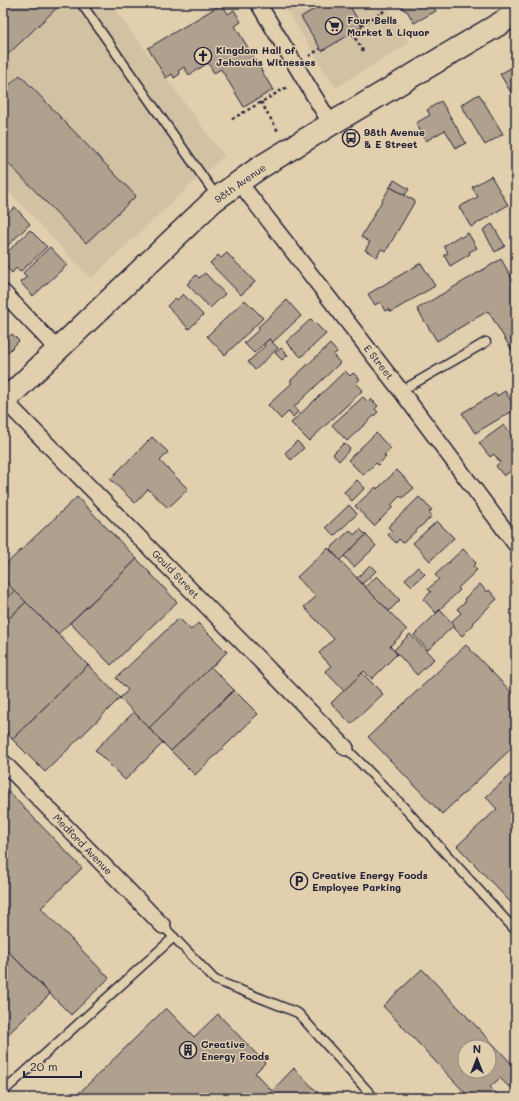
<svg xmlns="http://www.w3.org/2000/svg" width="519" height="1101" viewBox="0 0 519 1101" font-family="Mali,sans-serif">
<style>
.built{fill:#d3c1a4}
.building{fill:#b0a18f;stroke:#22223b;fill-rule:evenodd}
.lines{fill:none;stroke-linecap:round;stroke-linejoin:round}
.service-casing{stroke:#22223b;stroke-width:11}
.minor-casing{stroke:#22223b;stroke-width:18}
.primary-casing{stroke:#22223b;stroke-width:25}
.path{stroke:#22223b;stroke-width:2.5;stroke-dasharray:3 3;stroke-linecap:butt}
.service{stroke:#e2cfad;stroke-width:8}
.minor{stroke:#e2cfad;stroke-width:15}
.primary{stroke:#e2cfad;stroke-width:22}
.labels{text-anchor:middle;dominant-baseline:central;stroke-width:3;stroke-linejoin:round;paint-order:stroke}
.poi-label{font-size:10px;font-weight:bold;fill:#22223b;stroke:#e2cfad;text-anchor:start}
.street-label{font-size:10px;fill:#22223b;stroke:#e2cfad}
</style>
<rect width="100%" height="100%" fill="#e2cfad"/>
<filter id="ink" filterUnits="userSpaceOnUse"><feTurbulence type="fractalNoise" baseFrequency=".025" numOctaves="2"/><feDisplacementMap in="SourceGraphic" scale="8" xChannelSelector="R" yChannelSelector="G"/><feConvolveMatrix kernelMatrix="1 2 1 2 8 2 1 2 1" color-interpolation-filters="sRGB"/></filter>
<g filter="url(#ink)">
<g class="built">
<polygon points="3,3 110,3 224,156 190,185 91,279 3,185"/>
<polygon points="282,3 386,3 409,43 337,87 334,86"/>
</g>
<g class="building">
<polygon points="3,3 62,3 3,59"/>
<polygon points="324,3 348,3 362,27 322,51 301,17"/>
<polygon points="400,3 432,3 436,11 414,23 407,11 404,10"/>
<polygon points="441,3 450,3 444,7"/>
<polygon points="222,4 228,14 234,10 241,22 235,26 273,90 244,107 221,69 214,73 208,63 189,75 184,67 178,71 180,74 174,78 172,74 166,78 148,48"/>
<polygon points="516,65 516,101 500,74"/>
<polygon points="20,75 136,196 86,243 3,158 3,91"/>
<polygon points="479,94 503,134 485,145 461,105"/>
<polygon points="441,101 466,143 456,148 445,130 426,141 416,123 430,115 427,110"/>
<polygon points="491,176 508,205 471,227 459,207 478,197 472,187"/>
<polygon points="394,180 409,189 405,195 390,187"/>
<polygon points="390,187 415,201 386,251 381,249 377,257 365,250 370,242 361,237"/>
<polygon points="3,200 9,206 3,212"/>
<polygon points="15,207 30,224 3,250 3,218"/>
<polygon points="492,224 505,246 495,252 483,230"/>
<polygon points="30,230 47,247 20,272 16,268 12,273 3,264 3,256"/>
<polygon points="468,233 477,248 469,252 470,254 450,266 444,255 448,253 444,246 459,236 460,238"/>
<polygon points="50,247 67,265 33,296 20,282 27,277 23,273"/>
<polygon points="227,253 255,282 241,295 210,263 218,255 221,258"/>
<polygon points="501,259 516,285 516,357 488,311 437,341 417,309"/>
<polygon points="421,263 435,286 391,312 389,309 385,311 380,302 375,305 368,294"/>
<polygon points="205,273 225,294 210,308 187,284 196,275 199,278"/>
<polygon points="183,294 203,315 189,329 167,306 175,298 177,300"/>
<polygon points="245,300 263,318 225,355 207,336"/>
<polygon points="287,300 301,316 273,342 269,339 254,353 244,343 260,329 258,327"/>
<polygon points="311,319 326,334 301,357 286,342"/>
<polygon points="3,334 7,338 12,334 19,341 3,357"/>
<polygon points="269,339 278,348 255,370 248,362 265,346 264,344"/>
<polygon points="330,344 337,352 333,355 340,363 294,407 298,412 293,417 289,411 281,419 268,405 292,383 290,381"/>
<polygon points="281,348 288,355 282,360 275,353"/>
<polygon points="345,371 350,376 353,373 360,379 356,383 363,390 309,441 291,423"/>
<polygon points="516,387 516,398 511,389"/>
<polygon points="505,391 516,409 475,433 462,413 496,393 497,396"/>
<polygon points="363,397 368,402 371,399 378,406 375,409 378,412 347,441 332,425"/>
<polygon points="504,425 516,441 516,467 504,476 496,466 500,462 494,454 490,457 479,443"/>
<polygon points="376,433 391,449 384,455 386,457 378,465 376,463 363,475 348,460"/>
<polygon points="152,437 168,452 160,461 188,489 168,508 148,489 135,503 110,479"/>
<polygon points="297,441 304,448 291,460 285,453"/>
<polygon points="344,443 350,449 339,461 333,454"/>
<polygon points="397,470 414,488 402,498 400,496 391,505 393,507 374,526 355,506 376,487 377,489"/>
<polygon points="357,480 365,488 352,501 344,492"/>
<polygon points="77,497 137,559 58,634 3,579 3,567"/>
<polygon points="419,497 432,510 429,512 432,516 403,543 399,539 396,543 388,535 392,531 388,527"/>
<polygon points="349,505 357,514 334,536 326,527"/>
<polygon points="437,521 454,538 430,561 413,543"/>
<polygon points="360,529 366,535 340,560 330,549 350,530 354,535"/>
<polygon points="366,535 376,546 354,567 344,556"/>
<polygon points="328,548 407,630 390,646 397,654 372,679 364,671 344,691 325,671 331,666 319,653 334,639 304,607 316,597 297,577"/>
<polygon points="463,549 476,563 473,566 477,570 458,588 460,590 436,613 423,599 431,592 428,589 439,579 435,575"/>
<polygon points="137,559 177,602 111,665 70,623"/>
<polygon points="370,565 376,571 362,584 357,578"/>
<polygon points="418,567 425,574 412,586 405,579"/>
<polygon points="377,576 400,600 389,611 365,587"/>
<polygon points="3,579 15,591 3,602"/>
<polygon points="480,584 487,592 489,590 497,599 472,623 474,624 462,636 453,627 454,625 451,622 461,613 457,609 466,601 464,599"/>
<polygon points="15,591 26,602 3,624 3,602"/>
<polygon points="26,602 88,665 12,739 3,729 3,624"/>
<polygon points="440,610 454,625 428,650 414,635"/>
<polygon points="179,618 191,630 198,623 227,652 149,728 120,698 128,690 116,678"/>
<polygon points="410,634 434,659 417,675 394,650"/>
<polygon points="466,645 516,697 516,744 442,814 368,737"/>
<polygon points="88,665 120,698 45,772 12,739"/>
<polygon points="211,667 234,690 171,751 149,728"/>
<polygon points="362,673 383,694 351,724 331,703"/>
<polygon points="234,690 258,714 195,775 171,751"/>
<polygon points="134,712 163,743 125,780 95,750"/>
<polygon points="514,771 516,773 516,908 457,846 497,809 486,797"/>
<polygon points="3,786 82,868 41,908 109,978 71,1015 3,946"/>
<polygon points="3,946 50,994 3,1039"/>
<path d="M422,969L513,1065L516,1062V1081L509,1087L500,1078L490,1087L498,1095L495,1098H470L383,1006ZM465,1047H489V1071H465Z"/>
<polygon points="166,1008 194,1037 218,1014 265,1063 255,1073 272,1091 294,1068 323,1098 74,1098"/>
</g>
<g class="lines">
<defs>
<g id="service">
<polyline points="81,3 217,197"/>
<polyline points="401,391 486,342"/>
<polyline points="346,748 400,803 516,931"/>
<polyline points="163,926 215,980 298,1013 374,1098"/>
<polyline points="3,1092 174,937"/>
</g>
<g id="minor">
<polyline points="258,3 331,124"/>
<polyline points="239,182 401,391 516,545"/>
<polyline points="3,292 58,350"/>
<polyline points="5,401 346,748"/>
<polyline points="3,762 163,926"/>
</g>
<polyline id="primary" points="3,402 213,201 259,168 331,124 516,14"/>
</defs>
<use href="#service" class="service-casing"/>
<use href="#minor" class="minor-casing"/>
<use href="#primary" class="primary-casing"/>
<g class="path">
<polyline points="361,25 386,10"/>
<polyline points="352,33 363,51"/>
<polyline points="309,56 320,49"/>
<polyline points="261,102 279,133"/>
<polyline points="232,119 289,86"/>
</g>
<use href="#service" class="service"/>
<use href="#minor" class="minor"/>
<use href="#primary" class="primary"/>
</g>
</g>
<defs>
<symbol id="supermarket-ring" viewBox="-11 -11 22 22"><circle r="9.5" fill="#e2cfad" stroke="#22223b" stroke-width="1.5"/><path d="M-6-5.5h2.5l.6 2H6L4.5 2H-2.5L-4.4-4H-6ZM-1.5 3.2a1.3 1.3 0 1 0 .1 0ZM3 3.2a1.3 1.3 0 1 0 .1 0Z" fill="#22223b"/></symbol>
<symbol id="church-ring" viewBox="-11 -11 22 22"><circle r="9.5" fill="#e2cfad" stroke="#22223b" stroke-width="1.5"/><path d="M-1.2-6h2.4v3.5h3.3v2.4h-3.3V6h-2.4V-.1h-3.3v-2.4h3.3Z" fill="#22223b"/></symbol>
<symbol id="bus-ring" viewBox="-11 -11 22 22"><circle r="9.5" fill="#e2cfad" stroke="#22223b" stroke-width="1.5"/><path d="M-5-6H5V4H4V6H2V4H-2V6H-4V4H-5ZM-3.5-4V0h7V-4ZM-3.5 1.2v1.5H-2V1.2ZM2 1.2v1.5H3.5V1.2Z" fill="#22223b"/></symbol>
<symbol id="parking-ring" viewBox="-11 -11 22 22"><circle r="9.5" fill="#e2cfad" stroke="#22223b" stroke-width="1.5"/><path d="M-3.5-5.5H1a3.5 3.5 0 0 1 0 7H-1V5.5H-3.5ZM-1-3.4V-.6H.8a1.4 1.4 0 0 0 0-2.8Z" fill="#22223b"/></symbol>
<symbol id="building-ring" viewBox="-11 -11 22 22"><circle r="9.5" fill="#e2cfad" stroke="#22223b" stroke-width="1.5"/><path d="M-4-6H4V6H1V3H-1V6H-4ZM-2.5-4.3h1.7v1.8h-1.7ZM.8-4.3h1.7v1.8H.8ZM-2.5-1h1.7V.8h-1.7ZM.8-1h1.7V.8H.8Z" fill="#22223b"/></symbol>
</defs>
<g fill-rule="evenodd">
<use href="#supermarket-ring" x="324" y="16" width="20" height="20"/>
<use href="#church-ring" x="193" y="46" width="20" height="20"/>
<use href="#bus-ring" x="341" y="128" width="20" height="20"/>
<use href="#parking-ring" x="289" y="871" width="20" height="20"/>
<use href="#building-ring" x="178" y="1040" width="20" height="20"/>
</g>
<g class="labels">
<g class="poi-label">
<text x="347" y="20">Four Bells<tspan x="347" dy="12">Market &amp; Liquor</tspan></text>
<text x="216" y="50">Kingdom Hall of<tspan x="216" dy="12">Jehovahs Witnesses</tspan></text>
<text x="364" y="132">98th Avenue<tspan x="364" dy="12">&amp; E Street</tspan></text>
<text x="312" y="875">Creative Energy Foods<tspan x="312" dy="12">Employee Parking</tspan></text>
<text x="201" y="1044">Creative<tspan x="201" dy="12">Energy Foods</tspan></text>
</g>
<g class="street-label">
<text transform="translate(240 183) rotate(-35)">98th Avenue</text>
<text transform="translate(379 362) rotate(52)">E Street</text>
<text transform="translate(176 574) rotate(46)">Gould Street</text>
<text transform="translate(83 844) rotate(46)">Medford Avenue</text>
</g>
</g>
<rect width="519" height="1101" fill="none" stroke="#e2cfad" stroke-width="16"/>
<rect x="8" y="8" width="503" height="1085" fill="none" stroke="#22223b" stroke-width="1.5" filter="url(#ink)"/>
<g transform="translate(477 1059)"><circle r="19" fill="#e2cfad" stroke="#958a7f"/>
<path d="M0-3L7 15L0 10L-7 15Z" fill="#22223b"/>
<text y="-6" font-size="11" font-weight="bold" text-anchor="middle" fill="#22223b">N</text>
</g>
<path d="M24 1071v6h57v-6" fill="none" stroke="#22223b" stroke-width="2"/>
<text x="30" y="1071" font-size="12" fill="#22223b" stroke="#e2cfad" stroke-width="3" paint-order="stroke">20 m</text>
</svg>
